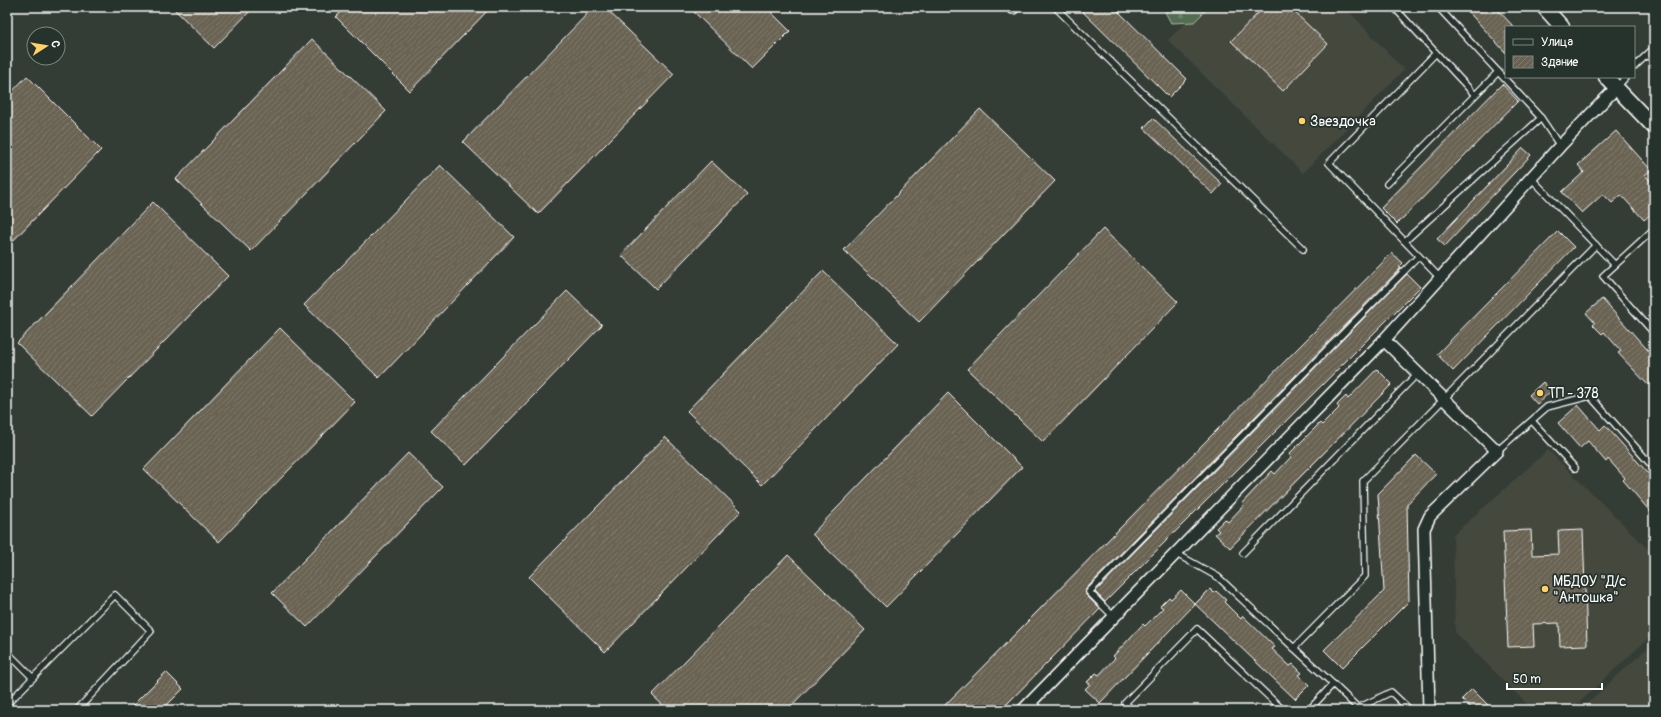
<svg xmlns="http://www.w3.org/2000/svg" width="1661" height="717" viewBox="0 0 1661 717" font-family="Pangolin,sans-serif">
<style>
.built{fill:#44483e}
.forest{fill:url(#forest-firs);stroke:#a9b6a9}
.building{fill:url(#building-hatch);stroke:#fff}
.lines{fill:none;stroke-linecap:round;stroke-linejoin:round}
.service-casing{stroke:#fff;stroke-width:8}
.minor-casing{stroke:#fff;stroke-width:14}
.tertiary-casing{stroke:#fff;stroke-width:17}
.service{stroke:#26332d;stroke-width:5.5}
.minor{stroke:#26332d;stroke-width:11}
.tertiary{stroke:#26332d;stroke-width:14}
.poi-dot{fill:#ffd166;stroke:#26332d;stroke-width:1.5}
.labels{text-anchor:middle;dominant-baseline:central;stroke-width:3.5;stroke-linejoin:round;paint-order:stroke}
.poi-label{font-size:14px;fill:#fff;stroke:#26332d;text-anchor:start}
</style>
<defs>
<pattern id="forest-firs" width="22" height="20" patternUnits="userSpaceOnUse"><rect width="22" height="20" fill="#536d53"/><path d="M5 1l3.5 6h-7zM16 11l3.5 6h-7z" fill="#6d836d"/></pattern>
<pattern id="building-hatch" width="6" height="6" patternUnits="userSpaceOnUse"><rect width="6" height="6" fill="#6a6353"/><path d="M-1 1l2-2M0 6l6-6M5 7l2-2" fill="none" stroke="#807a6d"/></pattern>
</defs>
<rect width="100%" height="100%" fill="#343d35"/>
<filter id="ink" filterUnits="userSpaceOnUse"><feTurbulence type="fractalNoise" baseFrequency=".025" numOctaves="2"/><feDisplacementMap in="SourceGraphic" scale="8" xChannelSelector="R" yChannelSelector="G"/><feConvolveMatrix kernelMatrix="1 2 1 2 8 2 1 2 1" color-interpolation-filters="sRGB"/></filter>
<g filter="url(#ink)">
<g class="built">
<polygon points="1201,7 1345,7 1404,70 1303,173 1168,40"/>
<polygon points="1548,450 1654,555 1654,633 1571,710 1533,710 1455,632 1453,535"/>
<polygon points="1654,642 1654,710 1580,710"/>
</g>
<polygon class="forest" points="1170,7 1209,7 1194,22 1171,23 1165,12"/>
<g class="building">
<polygon points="172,7 254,7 214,48"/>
<polygon points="346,7 491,7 410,91 336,17"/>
<polygon points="594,7 604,7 674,74 538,214 463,142"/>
<polygon points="689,7 766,7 790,31 752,69"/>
<polygon points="1078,7 1114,7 1187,79 1169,97"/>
<polygon points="1264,7 1289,7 1328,44 1283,91 1231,41"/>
<polygon points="1464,7 1495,7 1514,27 1506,27 1506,53"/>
<polygon points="312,39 386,111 251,251 176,179"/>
<polygon points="27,76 101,150 7,247 7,97"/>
<polygon points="1502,84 1518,101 1397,224 1381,208"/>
<polygon points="980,109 1055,181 919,322 844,250"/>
<polygon points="1153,118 1222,184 1213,194 1144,128"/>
<polygon points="1616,131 1651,170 1645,175 1654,185 1654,211 1644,220 1621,195 1612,203 1603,194 1582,213 1562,192 1584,172 1578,165"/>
<polygon points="1523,148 1531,155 1445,246 1437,239"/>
<polygon points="711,161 747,195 656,289 621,255"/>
<polygon points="440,165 514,237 379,378 304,305"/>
<polygon points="153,202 228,276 92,416 17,343"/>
<polygon points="1103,229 1178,302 1043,442 967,369"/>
<polygon points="1558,231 1574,247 1453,371 1437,354"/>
<polygon points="1392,253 1403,263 1399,267 1401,268 1086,589 1086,595 1100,609 1001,710 940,710"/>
<polygon points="823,271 898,344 762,485 687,411"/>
<polygon points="1407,274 1420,287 1105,602 1095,592"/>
<polygon points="567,291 602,325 466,465 431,431"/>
<polygon points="1602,299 1654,357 1654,379 1648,385 1618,353 1621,351 1604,332 1602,334 1593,325 1595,323 1586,313"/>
<polygon points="280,328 355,402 219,542 144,469"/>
<polygon points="1377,369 1392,384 1230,548 1215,534 1219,531 1216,528 1225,519 1228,522 1244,505 1242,503 1272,471 1275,474 1291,457 1289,454 1320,423 1322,425 1339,408 1337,405 1346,396 1348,399"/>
<polygon points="1543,382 1551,391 1537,404 1529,395"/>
<polygon points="948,393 1022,467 886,607 812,534"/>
<polygon points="1578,405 1600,430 1605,425 1654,480 1654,516 1623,480 1625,478 1608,459 1606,462 1588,441 1580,448 1558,423"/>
<polygon points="665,437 741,511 605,652 529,577"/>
<polygon points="408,453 443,487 307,627 272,593"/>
<polygon points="1416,455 1436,474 1407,504 1409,601 1342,668 1324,650 1384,591 1378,494"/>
<polygon points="1531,530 1532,555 1559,554 1558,531 1583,530 1587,645 1560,646 1559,623 1533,624 1534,646 1508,647 1503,531"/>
<polygon points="788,555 865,630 787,710 668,710 652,695"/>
<polygon points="1210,589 1214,593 1216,591 1226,600 1224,602 1241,619 1243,616 1275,647 1272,649 1290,666 1293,664 1302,673 1299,675 1309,685 1295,699 1195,604"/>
<polygon points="1181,590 1195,604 1100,703 1085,689 1090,684 1087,682 1096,673 1099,675 1115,658 1113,656 1129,639 1143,624 1145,626 1163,608 1160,606 1169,597 1171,599"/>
<polygon points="166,672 183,689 162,710 128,710"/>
<polygon points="1472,689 1493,710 1473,710 1462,699"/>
</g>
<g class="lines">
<defs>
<g id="service">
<polyline points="1055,7 1303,249"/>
<polyline points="1394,7 1436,53 1329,163 1440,278"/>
<polyline points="1438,7 1541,118 1560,146"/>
<polyline points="1436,53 1475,95"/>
<polyline points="1634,67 1654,48"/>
<polyline points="1616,88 1626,77"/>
<polyline points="1531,178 1615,265 1654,229"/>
<polyline points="1387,184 1498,72"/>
<polyline points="1405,241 1541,118"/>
<polyline points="1615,265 1603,276 1654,333"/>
<polyline points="1532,421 1575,468"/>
<polyline points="1497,451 1547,407 1590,396 1654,468"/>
<polyline points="1175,553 1218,577 1294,648 1365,576 1363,481 1596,245"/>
<polyline points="1243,553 1418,373"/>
<polyline points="1114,617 1089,592 1419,256"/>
<polyline points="1294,648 1333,684"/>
<polyline points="7,652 33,678"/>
<polyline points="1031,701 1040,710"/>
<polyline points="7,704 115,595 151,631 77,710"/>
<polyline points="1132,710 1125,703 1197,629 1283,710"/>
<polyline points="1309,710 1333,684 1358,708 1391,692 1410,710"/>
</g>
<g id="minor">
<polyline points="1013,8 1014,7"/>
<polyline points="1384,340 1497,451 1430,516 1424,529 1429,710"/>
<polyline points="1023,710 1384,340 1560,146 1616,88"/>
</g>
<g id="tertiary">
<polyline points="1544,7 1562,27"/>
<polyline points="1606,77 1654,127"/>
</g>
</defs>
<use href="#service" class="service-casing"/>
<use href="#minor" class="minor-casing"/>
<use href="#tertiary" class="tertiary-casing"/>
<use href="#service" class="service"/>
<use href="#minor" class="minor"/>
<use href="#tertiary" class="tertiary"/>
</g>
</g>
<g class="poi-dot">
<circle cx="1302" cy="121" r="4"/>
<circle cx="1540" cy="393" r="4"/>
<circle cx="1545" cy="589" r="4"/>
</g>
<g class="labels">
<g class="poi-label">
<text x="1310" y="121">Звездочка</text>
<text x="1548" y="393">ТП - 378</text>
<text x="1553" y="581">МБДОУ "Д/с<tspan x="1553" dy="16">"Антошка"</tspan></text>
</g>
</g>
<rect width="1661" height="717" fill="none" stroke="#26332d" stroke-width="24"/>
<rect x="12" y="12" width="1637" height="693" fill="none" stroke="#fff" stroke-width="1.5" filter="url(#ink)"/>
<rect x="1505" y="26" width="130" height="52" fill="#26332d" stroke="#7d8581"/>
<rect x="1513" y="39" width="20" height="6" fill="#26332d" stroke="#7d8581"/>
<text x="1541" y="46" font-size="12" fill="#ffffff">Улица</text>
<rect x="1513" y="56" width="20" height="12" fill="url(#building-hatch)" stroke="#7d8581"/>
<text x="1541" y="66" font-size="12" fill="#ffffff">Здание</text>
<g transform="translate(46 46) rotate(78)"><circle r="19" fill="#26332d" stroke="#7d8581"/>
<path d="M0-3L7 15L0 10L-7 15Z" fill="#ffd166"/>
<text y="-6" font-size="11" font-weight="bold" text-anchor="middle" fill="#ffffff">С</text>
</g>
<path d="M1507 683v6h95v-6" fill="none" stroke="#ffffff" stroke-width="2"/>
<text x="1513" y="683" font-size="12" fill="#ffffff" stroke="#26332d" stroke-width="3" paint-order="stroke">50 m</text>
</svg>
